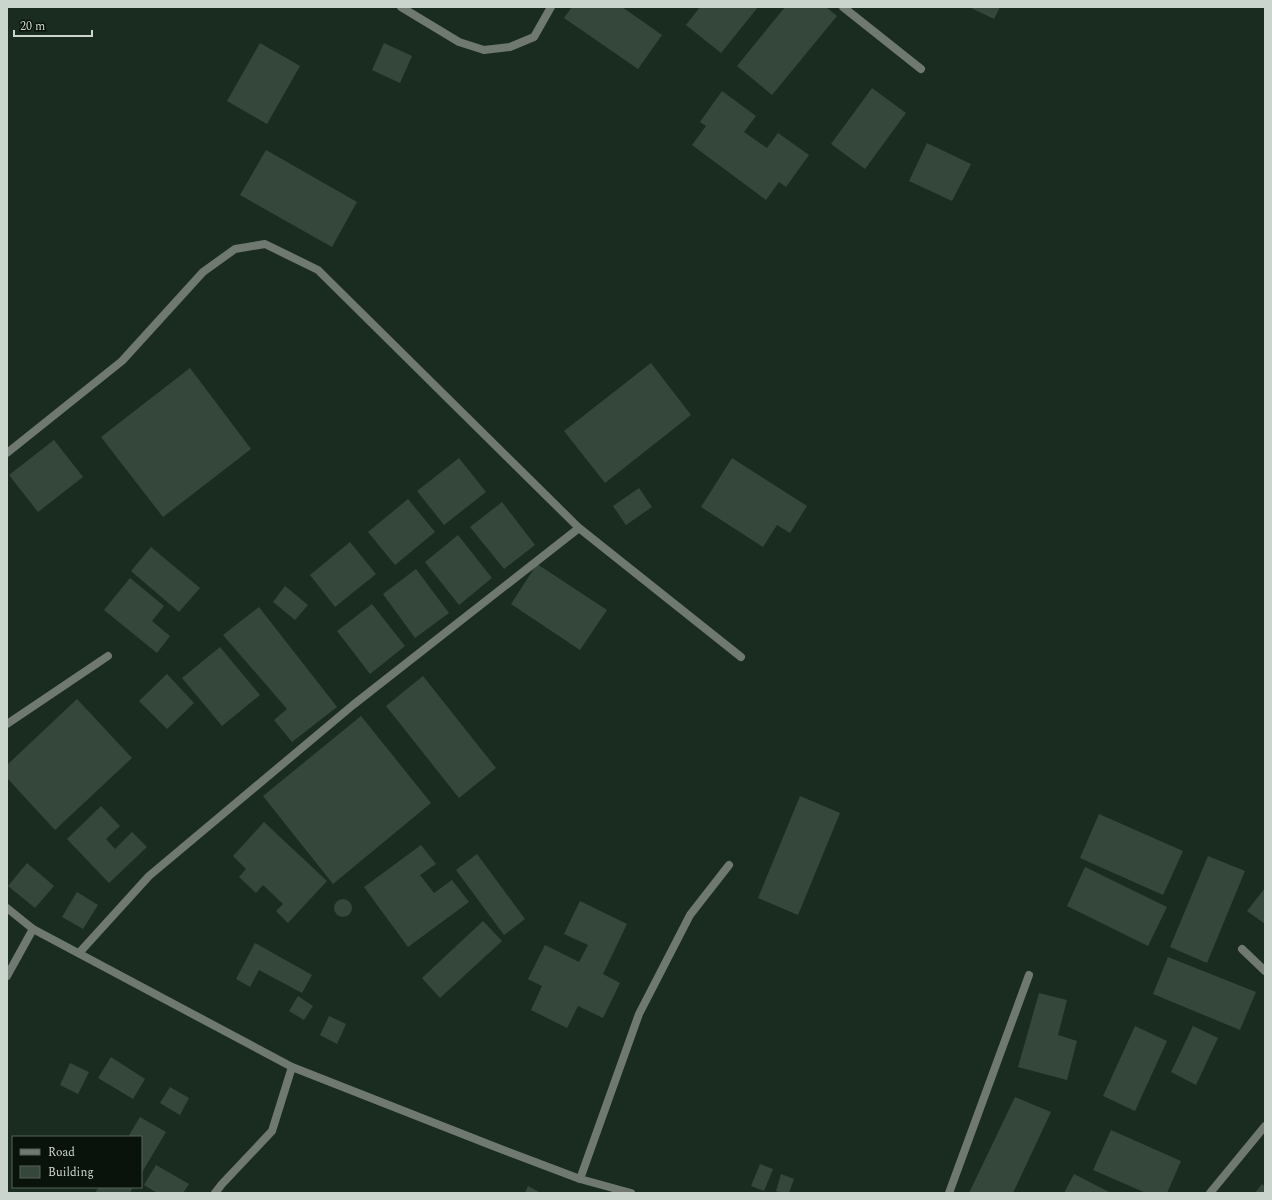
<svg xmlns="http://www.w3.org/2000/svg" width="1272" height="1200" viewBox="0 0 1272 1200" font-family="Spectral,serif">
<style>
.building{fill:#35473a}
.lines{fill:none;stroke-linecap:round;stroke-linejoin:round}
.lane{stroke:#6f7871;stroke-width:8}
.street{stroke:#6f7871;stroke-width:8}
</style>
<rect width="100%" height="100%" fill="#1a2c1f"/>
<g class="building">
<polygon points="572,7 622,7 662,35 638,69 564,18"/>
<polygon points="700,7 758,7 721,53 686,25"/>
<polygon points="785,7 826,7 837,16 772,95 737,66"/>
<polygon points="969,7 1000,7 994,19"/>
<polygon points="260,43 300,66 267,124 227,101"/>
<polygon points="384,43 412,56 400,83 372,70"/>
<polygon points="872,88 906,113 865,169 831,144"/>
<polygon points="722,91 756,116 744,132 767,148 778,133 809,155 786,187 779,182 766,200 692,145 706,126 700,122"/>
<polygon points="927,143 971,164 952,201 909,181"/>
<polygon points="266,150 357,202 332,247 240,195"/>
<polygon points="651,363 691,415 605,483 564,431"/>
<polygon points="190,368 251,449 163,517 101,437"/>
<polygon points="54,440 83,477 38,512 9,475"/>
<polygon points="459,458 486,492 444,525 417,491"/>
<polygon points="732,458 807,506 790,533 777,525 763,547 701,507"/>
<polygon points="639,488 652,507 626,525 613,506"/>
<polygon points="408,499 435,532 395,565 368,532"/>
<polygon points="502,502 535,545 504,569 470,527"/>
<polygon points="458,535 492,578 459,605 425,562"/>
<polygon points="350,542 376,574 335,607 310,575"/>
<polygon points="151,547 200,588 179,612 131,571"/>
<polygon points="537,564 607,610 580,650 511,604"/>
<polygon points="416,569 449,613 415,638 383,594"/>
<polygon points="130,578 164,606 152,621 170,636 157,653 104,610"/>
<polygon points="285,586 308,605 295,620 273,602"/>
<polygon points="372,604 405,646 370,674 337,631"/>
<polygon points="259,607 337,707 292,742 274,720 287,709 223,635"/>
<polygon points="220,647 260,695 222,726 182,678"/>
<polygon points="167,674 194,703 167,729 139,701"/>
<polygon points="423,676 496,768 459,798 386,706"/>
<polygon points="77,699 132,758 55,830 7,778 7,765"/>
<polygon points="361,716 431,803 333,884 263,796"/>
<polygon points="800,796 840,813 798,915 758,898"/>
<polygon points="101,806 120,826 106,839 115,849 132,832 147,847 109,883 67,839"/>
<polygon points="1099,814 1183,851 1163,895 1080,858"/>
<polygon points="264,822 327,881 288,923 276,911 283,904 263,885 256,893 239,877 246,869 233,856"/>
<polygon points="421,845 436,864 420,875 434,893 452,880 469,902 408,947 364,887"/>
<polygon points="477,854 525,919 504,935 456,870"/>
<polygon points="1208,856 1245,871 1207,963 1170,947"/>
<polygon points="27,863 54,886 35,908 8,886"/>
<polygon points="1085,867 1167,907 1148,946 1067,906"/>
<polygon points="1265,888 1265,924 1247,911"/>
<polygon points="77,892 98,905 83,929 62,917"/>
<circle cx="343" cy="908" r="9"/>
<polygon points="580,901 627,924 603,974 620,983 603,1018 578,1006 567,1028 531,1010 542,986 528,979 545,945 579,962 588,945 564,934"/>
<polygon points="483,921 502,941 440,998 422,978"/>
<polygon points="255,943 312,975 302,993 259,970 250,987 236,979"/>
<polygon points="1168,957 1256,992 1240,1030 1153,994"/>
<polygon points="1039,993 1067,1000 1058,1035 1077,1041 1067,1080 1018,1067"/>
<polygon points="298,996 313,1006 304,1020 289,1011"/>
<polygon points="329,1016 346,1024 337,1044 320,1035"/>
<polygon points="1135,1026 1167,1041 1135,1111 1103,1096"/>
<polygon points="1193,1026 1218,1038 1196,1085 1171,1072"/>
<polygon points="111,1057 145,1079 133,1099 98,1078"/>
<polygon points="70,1063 89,1072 78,1094 60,1085"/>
<polygon points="170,1087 189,1098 180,1115 160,1103"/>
<polygon points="1015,1097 1051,1112 1013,1193 969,1193"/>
<polygon points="140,1117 166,1132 141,1174 141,1137 128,1137"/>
<polygon points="1111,1130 1181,1161 1167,1193 1146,1193 1093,1170"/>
<polygon points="760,1164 773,1169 764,1191 751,1186"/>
<polygon points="156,1165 189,1184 183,1193 157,1193 144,1185"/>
<polygon points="781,1174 794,1179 789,1193 781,1193 776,1191"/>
<polygon points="1074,1174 1111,1193 1064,1193"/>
<polygon points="1262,1184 1265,1187 1265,1193 1255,1193"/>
<polygon points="528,1186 541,1193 525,1193"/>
<polygon points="99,1187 133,1187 130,1193 95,1193"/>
</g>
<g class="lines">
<g class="lane">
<polyline points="7,724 108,656"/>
<polyline points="1242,949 1265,971"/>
<polyline points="7,976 33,929"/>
<polyline points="580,1179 639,1014 690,915 729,865"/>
<polyline points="215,1193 222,1184 272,1131 292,1067"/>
<polyline points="949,1193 1029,975"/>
</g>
<g class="street">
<polyline points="401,7 459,42 484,50 510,47 534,37 551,7"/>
<polyline points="843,7 921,69"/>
<polyline points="7,453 122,361 203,272 235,249 265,244 318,270 579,528 741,657"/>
<polyline points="7,908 33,929 292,1067 493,1146 580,1179 631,1193"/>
<polyline points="79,953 149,876 353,705 579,528"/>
<polyline points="1210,1193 1265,1126"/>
</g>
</g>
<rect width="1272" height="1200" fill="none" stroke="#cad5cd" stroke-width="16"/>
<rect x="12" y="1136" width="130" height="52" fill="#0a120c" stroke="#576059"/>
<rect x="20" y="1149" width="20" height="6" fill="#6f7871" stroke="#576059"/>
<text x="48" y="1156" font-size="12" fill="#cad5cd">Road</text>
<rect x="20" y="1166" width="20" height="12" fill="#35473a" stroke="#576059"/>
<text x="48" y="1176" font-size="12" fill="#cad5cd">Building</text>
<path d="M14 30v6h78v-6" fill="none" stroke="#cad5cd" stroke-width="2"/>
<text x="20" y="30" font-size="12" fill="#cad5cd" stroke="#0a120c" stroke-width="3" paint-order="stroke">20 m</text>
</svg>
